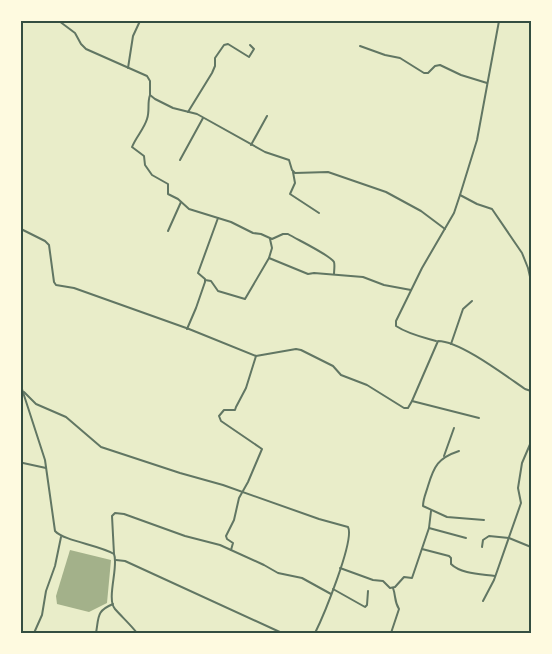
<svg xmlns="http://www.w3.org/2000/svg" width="552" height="654" viewBox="0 0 552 654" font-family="Mulish,sans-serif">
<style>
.water{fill:#a3b18a}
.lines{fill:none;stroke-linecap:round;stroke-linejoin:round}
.minor{stroke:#617663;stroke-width:2}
.neatline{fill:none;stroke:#344e41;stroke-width:2}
</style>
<rect width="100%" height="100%" fill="#e9edc9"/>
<polygon class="water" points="70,550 111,560 107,603 89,612 57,604 56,596"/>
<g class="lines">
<g class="minor">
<polyline points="59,21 75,33 81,44 86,49 147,76 150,81 150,95 155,99 173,108 197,114 265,152 289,160 292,170 295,173 328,172 386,192 421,211 445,229"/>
<polyline points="360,46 385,55 400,58 424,73 428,73 435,66 440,65 461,75 487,83"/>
<polyline points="128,68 133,36 140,21"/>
<path d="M150,95C147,103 150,110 147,119C144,129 136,137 132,147L144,156L145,165L152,175L168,184V194L178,199L189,209L231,222L253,233L261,234L272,239L283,234H288C296,239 330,255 334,262C335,265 334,271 334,274"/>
<polyline points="188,112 212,73 215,66 215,58 224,45 228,44 249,57 254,49 250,45"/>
<polyline points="251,145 267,116"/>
<polyline points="180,160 203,118"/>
<polyline points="293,172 295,183 290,194 319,213"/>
<polyline points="460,195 477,204 492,209 522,253 528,268 531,281"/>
<path d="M21,229L45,241L49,245L54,282L56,285L74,288L189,329L256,356L296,349L301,350L333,366L341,375L367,385L404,408H408L412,401L438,341C460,341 506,376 525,389L531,391"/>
<polyline points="168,231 181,202"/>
<polyline points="269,258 272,248 270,239"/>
<polyline points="205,280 211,281 218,291 245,299 269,258 308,274 314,273 363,277 384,285 411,290"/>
<polyline points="187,329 196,308 205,282 205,279 198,273 218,218"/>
<path d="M436,341C422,337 408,334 396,326V321L422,268L454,213L460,195L477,140L499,21"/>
<polyline points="451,344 463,309 472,301"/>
<path d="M21,386L45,460L55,531C64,541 99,545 114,554C119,566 106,599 115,609C122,617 130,624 137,633"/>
<path d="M24,392L36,404L66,417L101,447L180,473L223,485L319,519L348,527C355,540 323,617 315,633"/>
<polyline points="412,401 479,418"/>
<path d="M459,451C438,458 434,466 428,486C426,493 423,499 423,506L447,517L484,520"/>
<polyline points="444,456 454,428"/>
<polyline points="23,463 46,468"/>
<polyline points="429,528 466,538"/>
<polyline points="482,547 483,540 489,536 509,538 531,547"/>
<path d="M422,549L449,556L451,558V564C461,574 482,574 495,576"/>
<polyline points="231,550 233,543 227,539 226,536 234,520 239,498 248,482 262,449 221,421 219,416 224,410 235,410 236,407 246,388 256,356"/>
<polyline points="114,554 112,516 115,513 124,514 185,536 220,545 264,565 278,573 302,578 331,594"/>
<polyline points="116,560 125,561 282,633"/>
<polyline points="340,568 373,580 383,581 390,588 395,587 404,577 412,578 429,528 431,511"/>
<polyline points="333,589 365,607 367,605 368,591"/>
<polyline points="483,601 494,580 521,503 518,488 522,463 531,442"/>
<polyline points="34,633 42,615 46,591 55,566 61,537"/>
<path d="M96,633C99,617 96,611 113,604"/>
<path d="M391,633L399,609C394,601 396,596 393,588"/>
</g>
</g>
<rect width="552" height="654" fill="none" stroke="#fefae0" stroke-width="45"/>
<rect x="22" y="22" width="508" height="610" class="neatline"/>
</svg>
